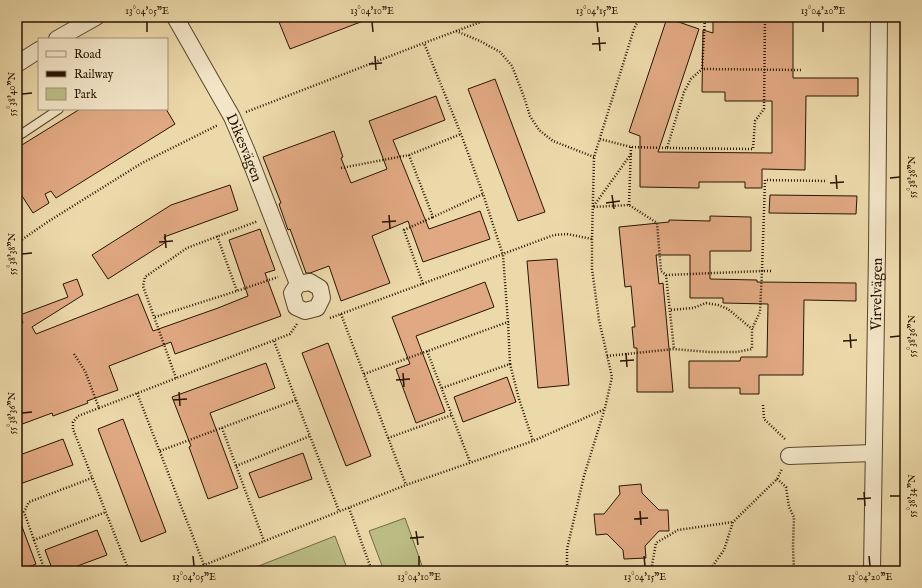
<svg xmlns="http://www.w3.org/2000/svg" width="922" height="588" viewBox="0 0 922 588" font-family="'IM FELL English',serif">
<style>
.green{fill:#bcbe86;stroke:#726a43}
.building{fill:#e1a983;stroke:#271500}
.lines{fill:none;stroke-linecap:round;stroke-linejoin:round}
.lane-casing{stroke:#58462a;stroke-width:10}
.street-casing{stroke:#58462a;stroke-width:18}
.path{stroke:#271500;stroke-width:2.5;stroke-dasharray:1 2;stroke-linecap:butt}
.lane{stroke:#f3e6c8;stroke-width:8}
.street{stroke:#f3e6c8;stroke-width:16}
.rail-casing{stroke:#271500;stroke-width:4.5}
.rail{stroke:#f3e6c8;stroke-width:3;stroke-dasharray:9;stroke-linecap:butt}
.ticks{fill:none;stroke:#271500;stroke-width:1.5}
.labels{text-anchor:middle;dominant-baseline:central;stroke-width:4;stroke-linejoin:round;paint-order:stroke}
.street-label{font-size:15px;fill:#271500;stroke:#f3e6c8}
.neatline{fill:none;stroke:#271500;stroke-width:1.5}
.ticks-label{font-size:10px;text-anchor:middle;fill:#271500}
</style>
<rect width="100%" height="100%" fill="#ecd9aa"/>
<filter id="stains"><feTurbulence type="fractalNoise" baseFrequency=".005" numOctaves="4"/><feColorMatrix values="0 0 0 0 .2 0 0 0 0 .09 0 0 0 0 .02 0 0 0 .5 -.17"/></filter>
<radialGradient id="worn" r=".72"><stop offset=".6" stop-color="#630" stop-opacity="0"/><stop offset="1" stop-color="#630" stop-opacity=".3"/></radialGradient>
<g class="green">
<polygon points="405,518 424,571 384,571 369,531"/>
<polygon points="335,536 348,571 246,571"/>
</g>
<g class="building">
<polygon points="277,17 371,17 371,18 290,49"/>
<polygon points="713,17 793,17 793,78 858,78 858,96 806,96 805,170 762,169 762,188 745,188 745,182 699,182 699,188 640,187 640,136 629,132 667,18 699,29 658,152 772,153 772,101 725,101 725,92 702,92 703,30 713,33"/>
<polygon points="495,79 545,212 518,221 468,89"/>
<polygon points="436,96 445,120 393,140 429,229 480,211 490,239 423,262 408,221 372,236 390,283 341,301 329,266 310,273 306,273 290,229 288,230 279,204 281,203 263,157 334,131 343,157 341,158 351,183 387,169 369,121"/>
<polygon points="80,109 166,109 175,124 56,198 51,191 45,194 49,203 33,213 17,188 17,148"/>
<polygon points="230,185 238,210 164,237 166,242 108,279 92,255 171,205"/>
<polygon points="770,195 857,196 856,214 769,213"/>
<polygon points="710,216 751,217 751,251 710,251 710,279 757,280 757,282 856,283 856,301 804,300 803,375 759,375 759,394 740,394 740,388 689,388 689,361 740,361 741,357 767,357 768,304 723,303 723,298 690,298 690,255 656,255 659,284 663,283 673,392 637,392 637,348 634,348 632,327 635,327 631,286 625,287 619,227 669,222 669,220 710,221"/>
<polygon points="260,229 275,270 265,273 281,316 175,354 171,342 109,366 118,390 87,401 88,403 53,416 52,413 17,426 17,324 23,323 20,315 68,297 63,284 77,279 83,295 32,327 36,334 138,294 153,331 218,308 248,296 229,240"/>
<polygon points="557,259 569,385 538,388 527,261"/>
<polygon points="485,282 494,307 416,336 445,412 416,423 396,369 410,364 392,317"/>
<polygon points="328,343 371,456 346,466 302,353"/>
<polygon points="266,363 275,388 210,413 238,488 208,499 189,447 191,446 172,397"/>
<polygon points="507,377 516,402 463,422 454,397"/>
<polygon points="123,419 166,532 141,542 98,429"/>
<polygon points="63,439 73,465 17,485 17,456"/>
<polygon points="303,453 312,479 259,498 249,473"/>
<polygon points="641,484 642,493 659,510 668,510 669,531 659,531 645,546 646,558 624,559 623,550 607,534 596,535 594,514 604,514 620,494 619,486"/>
<polygon points="17,516 18,516 36,564 19,571 17,571"/>
<polygon points="97,530 107,555 64,571 53,571 45,550"/>
</g>
<g class="lines">
<defs>
<polyline id="lane" points="17,137 59,109"/>
<g id="street">
<path id="s1" d="M175,17L232,117L247,152L298,284"/>
<polyline points="57,39 96,17"/>
<polyline points="17,64 39,50"/>
<polygon points="310,282 320,288 322,298 317,308 305,311 296,307 292,293 298,284"/>
<polyline points="789,456 873,453"/>
<path id="s2" d="M872,571L877,251L879,17"/>
</g>
</defs>
<use href="#lane" class="lane-casing"/>
<use href="#street" class="street-casing"/>
<g class="path">
<polyline points="705,17 702,69 801,70"/>
<polyline points="456,31 480,41 500,52 512,66 524,97 530,116 539,130 553,141 594,157"/>
<polyline points="246,112 424,43 494,17"/>
<polyline points="600,139 631,147 667,148 684,92 691,79 702,69"/>
<polyline points="667,148 753,149 755,121 764,109 765,17"/>
<polyline points="631,154 593,207 629,205 657,223 661,271 666,275 762,271 760,312 752,329"/>
<polyline points="409,155 433,217 483,194"/>
<polyline points="341,168 409,155 461,134"/>
<polyline points="629,205 631,147"/>
<polyline points="217,236 237,291"/>
<polyline points="17,243 49,221 142,163 218,125"/>
<polyline points="771,271 762,271 765,180 827,181"/>
<polyline points="666,275 674,349"/>
<polyline points="423,284 404,230 433,217"/>
<polyline points="341,314 406,485"/>
<polyline points="155,317 237,291 278,277"/>
<polyline points="330,318 554,235 567,234 592,239"/>
<polyline points="427,351 470,462"/>
<polyline points="74,354 85,371 99,408 78,416 73,422 73,429 129,571"/>
<polyline points="607,356 674,349 708,352 737,352 752,349 752,329 728,309 718,305 706,303 693,308 670,310"/>
<polyline points="510,364 519,399 533,441"/>
<polyline points="364,374 508,322 503,255 483,194 461,134 424,43"/>
<polyline points="176,378 143,286 145,277 187,248 258,221"/>
<polyline points="442,388 510,364 508,322"/>
<polyline points="137,393 204,565"/>
<polyline points="296,400 339,511"/>
<polyline points="763,405 764,419 786,440"/>
<polyline points="99,408 290,334 297,324"/>
<polyline points="222,428 264,541"/>
<polyline points="388,438 452,415"/>
<polyline points="160,451 296,400 274,341"/>
<polyline points="236,466 310,436"/>
<polyline points="92,478 29,502 24,512 34,540 106,512"/>
<polyline points="777,479 786,487 789,507 794,517 793,547 794,571"/>
<polyline points="349,508 372,571"/>
<polyline points="34,540 45,571"/>
<polyline points="189,571 406,485 533,441 605,409"/>
<polyline points="567,571 567,549 584,476 605,408 612,377 599,320 592,269 592,239 594,157 634,29 640,17"/>
<polyline points="655,571 652,565 656,543 678,530 733,522"/>
<polyline points="709,571 724,550 733,522 777,479 782,469"/>
</g>
<use href="#lane" class="lane"/>
<use href="#street" class="street"/>
<defs>
<polyline id="rail" points="903,571 905,394"/>
</defs>
<use href="#rail" class="rail-casing"/>
<use href="#rail" class="rail"/>
</g>
<path class="ticks" d="M147,22V32M372,22L373,32M597,22L598,32M823,22V32M599,37L600,51M592,44L606,43M375,56L376,70M369,64L382,63M22,94L32,93M836,175L837,189M890,178L900,177M830,183L844,182M612,195L614,209M606,203L620,201M389,215L390,229M382,222L396,221M165,234L166,248M159,242L173,241M22,254L32,253M850,334L851,348M890,337L900,336M843,341L857,340M626,353L627,367M620,361L634,360M403,373L404,387M396,380L410,379M179,392L180,406M173,400L187,399M22,413L32,412M864,492L865,506M890,496H900M857,499L871,498M640,511L641,525M634,519L648,518M416,531L418,545M410,538L424,537M193,556L194,566M419,556V566M644,556L645,566M869,556L870,566"/>
<g class="labels">
<g class="street-label">
<text stroke="none"><textPath href="#s1" startOffset="148">Dikesvägen</textPath></text>
<text stroke="none"><textPath href="#s2" startOffset="277">Virvelvägen</textPath></text>
</g>
</g>
<rect width="922" height="588" fill="none" stroke="#ecd9aa" stroke-width="44"/>
<rect x="38" y="38" width="130" height="72" fill="#f3e6c8" stroke="#a19278"/>
<rect x="46" y="51" width="20" height="6" fill="#f3e6c8" stroke="#a19278"/>
<text x="74" y="58" font-size="12" fill="#271500">Road</text>
<rect x="46" y="71" width="20" height="6" fill="#271500" stroke="#a19278"/>
<text x="74" y="78" font-size="12" fill="#271500">Railway</text>
<rect x="46" y="88" width="20" height="12" fill="#bcbe86" stroke="#a19278"/>
<text x="74" y="98" font-size="12" fill="#271500">Park</text>
<rect x="22" y="22" width="878" height="544" class="neatline"/>
<g class="ticks-label">
<text x="147" y="14">13°04'05"E</text>
<text x="372" y="14">13°04'10"E</text>
<text x="597" y="14">13°04'15"E</text>
<text x="823" y="14">13°04'20"E</text>
<text transform="translate(11 94) rotate(-90)" y="4">55°38'40"N</text>
<text transform="translate(911 177) rotate(-90)" y="4">55°38'38"N</text>
<text transform="translate(11 254) rotate(-90)" y="4">55°38'38"N</text>
<text transform="translate(911 336) rotate(-90)" y="4">55°38'36"N</text>
<text transform="translate(11 413) rotate(-90)" y="4">55°38'36"N</text>
<text transform="translate(911 496) rotate(-90)" y="4">55°38'34"N</text>
<text x="194" y="580">13°04'05"E</text>
<text x="419" y="580">13°04'10"E</text>
<text x="645" y="580">13°04'15"E</text>
<text x="870" y="580">13°04'20"E</text>
</g>
<rect width="100%" height="100%" filter="url(#stains)"/>
<rect width="100%" height="100%" fill="url(#worn)"/>
</svg>
